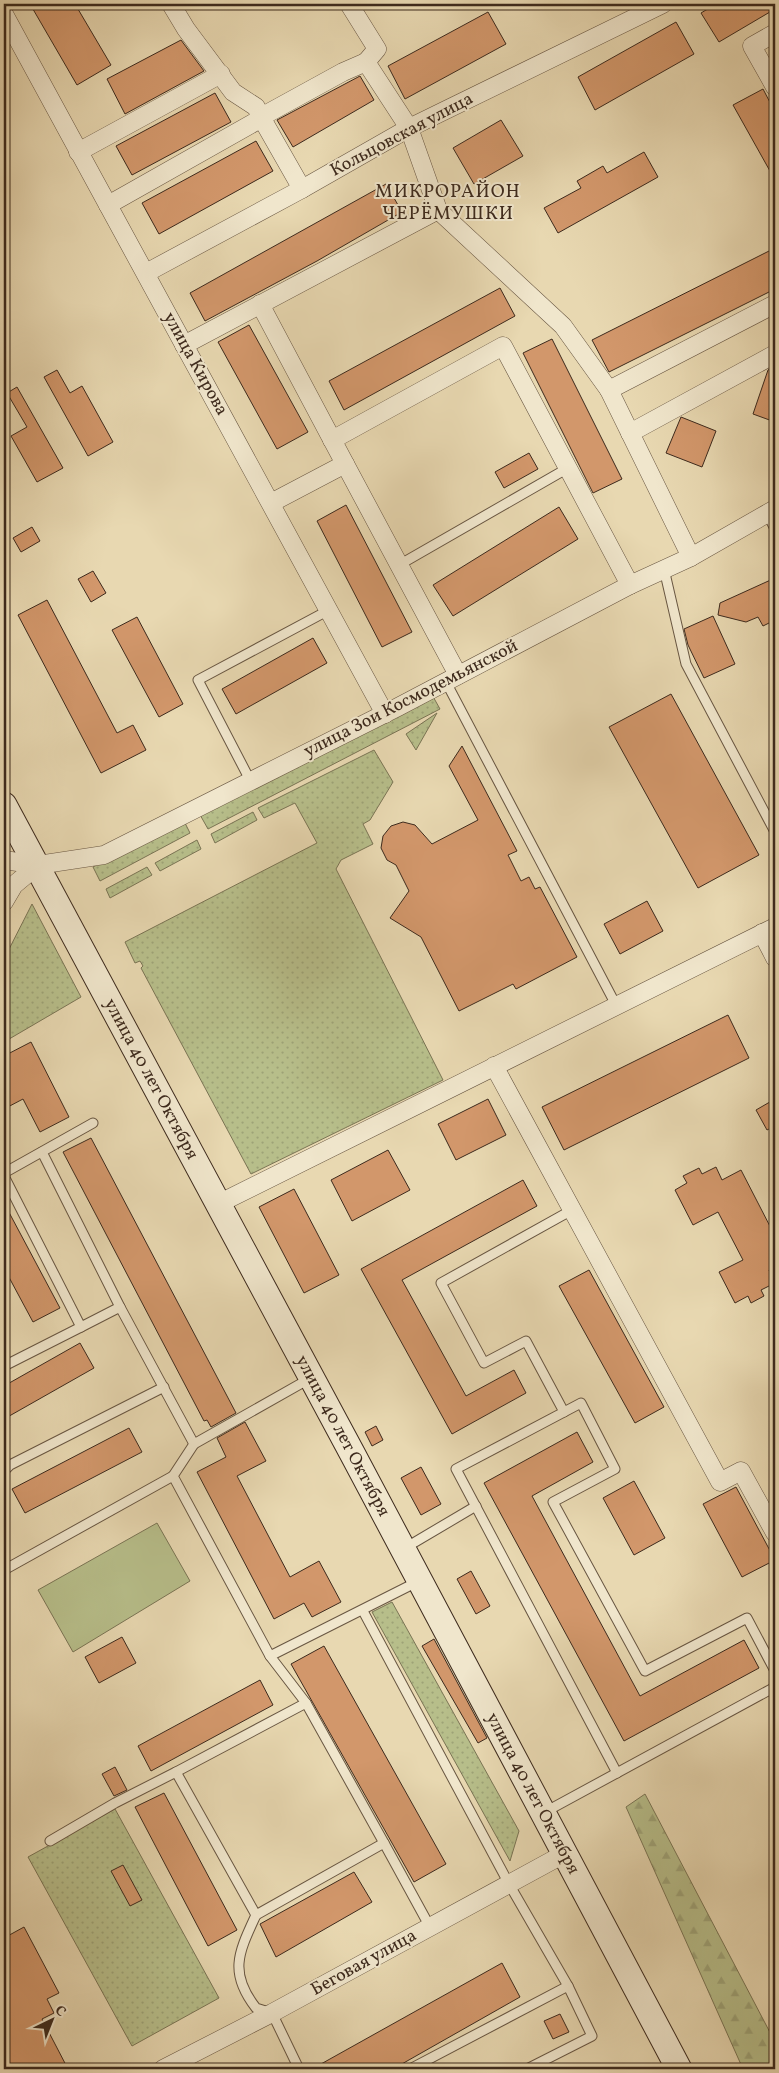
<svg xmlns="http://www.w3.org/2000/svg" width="779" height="2073" viewBox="0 0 779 2073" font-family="Vollkorn,serif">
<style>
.green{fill:url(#green-dots);stroke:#7a7454}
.forest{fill:url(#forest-firs);stroke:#7a7454}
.pitch{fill:#b7be8a;stroke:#7a7454}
.building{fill:#d2976b;stroke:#3d2a1d}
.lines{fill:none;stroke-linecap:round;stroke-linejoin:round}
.lane-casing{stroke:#685642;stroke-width:11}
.street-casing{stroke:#685642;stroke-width:19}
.secondary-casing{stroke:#3d2a1d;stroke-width:27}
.lane{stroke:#f0e6cc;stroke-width:9}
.street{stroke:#f0e6cc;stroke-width:18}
.secondary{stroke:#f0e6cc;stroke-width:25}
.labels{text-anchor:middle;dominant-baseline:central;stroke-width:4;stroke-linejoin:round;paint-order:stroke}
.street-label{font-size:18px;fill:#3d2a1d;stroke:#f0e6cc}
.neighbourhood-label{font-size:19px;letter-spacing:1px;fill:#3d2a1d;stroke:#f0e6cc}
</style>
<defs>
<pattern id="green-dots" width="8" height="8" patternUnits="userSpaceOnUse" patternTransform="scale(1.25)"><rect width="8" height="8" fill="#b7be8a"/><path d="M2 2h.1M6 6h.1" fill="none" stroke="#9ea377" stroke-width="1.8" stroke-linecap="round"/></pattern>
<pattern id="forest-firs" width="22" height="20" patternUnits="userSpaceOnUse" patternTransform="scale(1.25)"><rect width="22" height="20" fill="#b7be8a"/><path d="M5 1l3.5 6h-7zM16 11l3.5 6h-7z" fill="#9ea377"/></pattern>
</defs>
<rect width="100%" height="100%" fill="#e8d8b1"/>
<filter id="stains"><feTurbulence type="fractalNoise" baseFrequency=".004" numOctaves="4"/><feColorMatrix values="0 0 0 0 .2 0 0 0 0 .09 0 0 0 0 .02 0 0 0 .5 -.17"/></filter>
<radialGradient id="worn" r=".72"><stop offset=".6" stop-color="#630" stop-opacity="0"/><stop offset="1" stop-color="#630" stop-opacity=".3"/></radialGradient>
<g class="green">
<polygon points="431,693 440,709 208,829 199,813"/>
<polygon points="437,713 416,750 406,734"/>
<polygon points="374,750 393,782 370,820 363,824 373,844 341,860 336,869 443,1080 251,1174 141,968 143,966 140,961 135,963 125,942 317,843 295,803 264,818 258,808"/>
<polygon points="253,812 257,820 215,843 211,834"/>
<polygon points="183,819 190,833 100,881 93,867"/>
<polygon points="197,840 201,849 160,871 155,863"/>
<polygon points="147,867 152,875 110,898 106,889"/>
<polygon points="32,904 81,997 4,1042 4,959"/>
<polygon points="392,1602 519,1831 510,1861 372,1612"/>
<polygon points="115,1809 219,1998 132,2046 28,1857"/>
</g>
<polygon class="forest" points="645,1794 775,2042 775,2069 743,2069 626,1807"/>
<polygon class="pitch" points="157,1523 190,1581 73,1652 38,1590"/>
<g class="building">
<polygon points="30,4 75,4 111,65 77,85"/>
<polygon points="716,4 775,4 775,9 719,42 701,13"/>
<polygon points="488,12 506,44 405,99 388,66"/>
<polygon points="676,22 694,54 595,110 578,77"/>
<polygon points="181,40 204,71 125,114 107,79"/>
<polygon points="360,76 374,100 293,147 277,120"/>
<polygon points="763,89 775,112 775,180 733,105"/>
<polygon points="215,93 231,122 132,175 116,146"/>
<polygon points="501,120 523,156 474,184 453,148"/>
<polygon points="256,141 273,171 159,234 142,203"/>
<polygon points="644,152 658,177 558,233 544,208 581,188 577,181 603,166 607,173"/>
<polygon points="386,184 402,212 317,261 205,321 190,293"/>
<polygon points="775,248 775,289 609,372 592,340"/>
<polygon points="500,288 515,316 344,410 329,381"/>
<polygon points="249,325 308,432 277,449 218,342"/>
<polygon points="552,339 622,479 593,493 523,353"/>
<polygon points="775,366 775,422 753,414 768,370"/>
<polygon points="57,370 70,393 82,386 113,442 88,456 44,377"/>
<polygon points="17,387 63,468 37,482 11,436 27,427 7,393"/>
<polygon points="681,417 716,431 702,467 666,453"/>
<polygon points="529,453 538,469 504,488 495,472"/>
<polygon points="346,505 412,632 382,647 317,521"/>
<polygon points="559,507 578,539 453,616 433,585"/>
<polygon points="32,527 40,541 21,552 13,538"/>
<polygon points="93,571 106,593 91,602 78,579"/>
<polygon points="775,578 775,620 763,626 758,617 746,622 718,615 720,603"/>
<polygon points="47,600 117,733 133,725 146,750 101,773 18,615"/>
<polygon points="713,616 735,664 704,678 688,645 684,629"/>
<polygon points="137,617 183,704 159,717 112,630"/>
<polygon points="313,638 327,663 236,714 222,689"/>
<polygon points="671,694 759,855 698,888 609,727"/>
<polygon points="462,746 517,851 508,855 521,881 529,877 535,889 540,887 577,957 516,989 513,984 459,1011 421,937 390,918 409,891 396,865 387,860 381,848 383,836 391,826 403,822 415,825 432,844 478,820 449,766"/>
<polygon points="647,901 663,931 620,954 604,924"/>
<polygon points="728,1015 749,1058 564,1150 542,1107"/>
<polygon points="31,1042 69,1117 40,1132 23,1099 4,1109 4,1056"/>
<polygon points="488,1099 506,1135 456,1160 438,1124"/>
<polygon points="775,1099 775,1126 767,1130 756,1110"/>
<polygon points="91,1138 236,1413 211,1427 207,1420 204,1421 63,1152"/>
<polygon points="388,1150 410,1190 352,1221 331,1180"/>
<polygon points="716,1167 722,1180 741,1170 775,1236 775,1267 769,1270 775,1283 761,1290 764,1296 751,1303 748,1296 735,1303 719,1272 743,1260 718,1212 693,1225 675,1190 687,1183 683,1176 699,1168 702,1174"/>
<polygon points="523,1180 537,1206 402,1280 466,1396 514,1370 526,1393 452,1434 361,1269"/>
<polygon points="294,1189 339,1275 304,1293 259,1207"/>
<polygon points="4,1203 60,1308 33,1322 4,1268"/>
<polygon points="589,1270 664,1407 635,1423 559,1286"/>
<polygon points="80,1343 94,1368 4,1419 4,1386"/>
<polygon points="245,1422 266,1461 237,1476 290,1577 319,1561 341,1602 312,1617 304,1603 274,1619 197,1472 226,1457 217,1438"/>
<polygon points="376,1426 383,1440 372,1446 365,1432"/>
<polygon points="129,1428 142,1452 25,1513 12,1489"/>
<polygon points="577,1432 593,1462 532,1496 640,1696 744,1640 759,1668 624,1741 484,1483"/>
<polygon points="421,1467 441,1504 421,1515 401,1478"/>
<polygon points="634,1481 665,1538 634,1555 603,1498"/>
<polygon points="736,1487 775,1560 742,1577 703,1504"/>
<polygon points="471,1571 490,1606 476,1614 457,1579"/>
<polygon points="122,1637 136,1663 99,1683 85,1657"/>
<polygon points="434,1639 487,1738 478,1743 422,1646"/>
<polygon points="324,1646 446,1864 414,1882 291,1664"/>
<polygon points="260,1680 273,1705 151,1771 138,1746"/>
<polygon points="115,1767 127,1790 114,1796 102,1774"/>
<polygon points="164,1793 237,1930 208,1946 135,1807"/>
<polygon points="123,1865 142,1900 130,1906 111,1871"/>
<polygon points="354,1872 372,1902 276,1957 260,1924"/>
<polygon points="24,1927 59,1993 47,1999 54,2013 42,2019 68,2069 4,2069 4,2060 9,2057 4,2047 4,1938"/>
<polygon points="502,1963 520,1997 393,2069 312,2069"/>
<polygon points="560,2014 569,2032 553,2039 544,2021"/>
</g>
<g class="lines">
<defs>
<g id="lane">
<polyline points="767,513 775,529"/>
<polyline points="399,565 568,468"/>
<polyline points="664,569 686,664 775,832"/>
<polyline points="446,682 616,1005"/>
<polyline points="251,782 198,680 329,610"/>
<polyline points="42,1152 120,1307"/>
<polyline points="4,1173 93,1123"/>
<polyline points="4,1176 81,1327 120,1307 194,1444 309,1379"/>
<polyline points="572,1210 441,1283 484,1363 526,1341 564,1412 456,1469 617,1773"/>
<polyline points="4,1366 81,1327"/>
<polyline points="564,1412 581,1403 615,1469 553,1502 645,1671 747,1618 775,1671"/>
<polyline points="194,1444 173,1476 270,1656"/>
<polyline points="4,1471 10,1465 164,1387"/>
<polyline points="405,1548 476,1506"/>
<polyline points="4,1570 173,1476"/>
<polyline points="363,1611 509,1884 568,1986 410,2069"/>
<polyline points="176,1772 306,1703 270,1656 419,1581"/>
<polyline points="545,1812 775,1687"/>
<path d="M50,1841L115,1803L176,1772L256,1915C239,1952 228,1972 256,2008L272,2013L299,2069"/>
<polyline points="384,1843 430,1927"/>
<polyline points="256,1915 384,1843 306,1703"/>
<polyline points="527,2069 592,2036 568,1986"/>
</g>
<g id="street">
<polyline points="171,4 186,29 233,92 256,107 261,117"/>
<polyline points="4,14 385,714"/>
<polyline points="775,33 752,46 775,87"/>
<polyline points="78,152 221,74"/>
<polyline points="302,189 261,117 343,72 366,62"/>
<polyline points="108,205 262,118"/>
<polyline points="438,210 563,326 609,390"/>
<polyline points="146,273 302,189 409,128 663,4"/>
<polyline points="260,304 345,464"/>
<polyline points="184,345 438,210 409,128 366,62 377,49 349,4"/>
<polyline points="630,433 775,354"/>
<polyline points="332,440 503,346 630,585"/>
<polyline points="271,503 345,464 458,675"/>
<polyline points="691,557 609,390 775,304"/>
<polyline points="4,860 38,865 104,855 398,707 630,585 691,557 775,509"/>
<polyline points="4,902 14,885 38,865"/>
<polyline points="762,933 775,958"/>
<polyline points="494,1066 720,1482 741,1471 775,1533"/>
<polyline points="218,1204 775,927"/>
<polyline points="163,2069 272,2013 564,1854"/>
</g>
<g id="secondary">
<path id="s1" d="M4,805L352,1453L679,2069"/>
</g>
</defs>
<use href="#lane" class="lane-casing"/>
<use href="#street" class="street-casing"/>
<use href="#secondary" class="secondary-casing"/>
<use href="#lane" class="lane"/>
<use href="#street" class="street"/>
<use href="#secondary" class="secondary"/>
</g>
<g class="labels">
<g class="street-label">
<text transform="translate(402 135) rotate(-28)">Кольцовская улица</text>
<text transform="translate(195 364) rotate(61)">улица Кирова</text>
<text transform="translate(411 699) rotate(-27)">улица Зои Космодемьянской</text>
<text stroke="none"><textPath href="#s1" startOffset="311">улица 40 лет Октября</textPath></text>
<text stroke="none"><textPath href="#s1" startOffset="716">улица 40 лет Октября</textPath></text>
<text stroke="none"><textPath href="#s1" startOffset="1121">улица 40 лет Октября</textPath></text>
<text transform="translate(364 1963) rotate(-29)">Беговая улица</text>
</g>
<g class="neighbourhood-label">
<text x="448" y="192">МИКРОРАЙОН<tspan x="448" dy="22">ЧЕРЁМУШКИ</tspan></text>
</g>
</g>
<rect width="779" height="2073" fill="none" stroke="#e8d8b1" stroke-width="20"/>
<rect x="5" y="5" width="769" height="2063" fill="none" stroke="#3d2a1d" stroke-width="2.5"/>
<rect x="10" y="10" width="759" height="2053" fill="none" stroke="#3d2a1d"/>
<g transform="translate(52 2020) rotate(43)" stroke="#f0e6cc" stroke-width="4" paint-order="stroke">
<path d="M0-4L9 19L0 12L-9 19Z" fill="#3d2a1d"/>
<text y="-8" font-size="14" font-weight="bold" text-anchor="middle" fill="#3d2a1d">С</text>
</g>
<rect width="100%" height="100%" filter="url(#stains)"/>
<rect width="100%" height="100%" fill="url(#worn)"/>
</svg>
